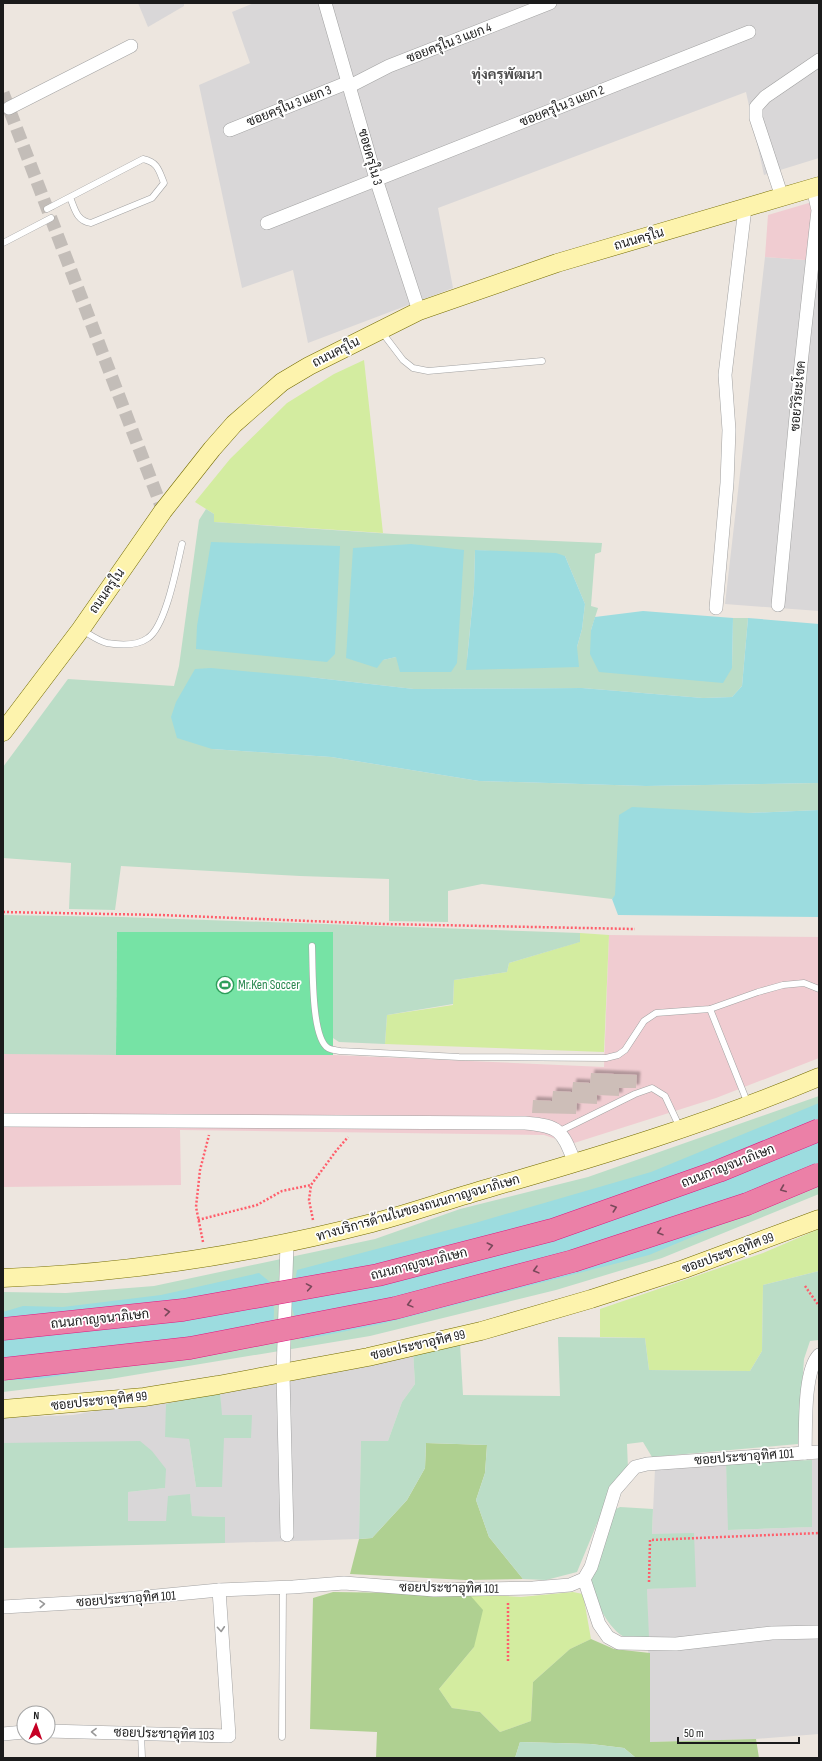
<svg xmlns="http://www.w3.org/2000/svg" width="822" height="1761" viewBox="0 0 822 1761" font-family="'Sofia Sans Condensed',Sarabun,sans-serif">
<style>
.residential{fill:#d9d7d8;fill-rule:evenodd}
.commercial{fill:#f0ccd1}
.grass{fill:#d3eca0}
.forest{fill:#afd091}
.wetland{fill:#bbddc7;fill-rule:evenodd}
.pitch{fill:#76e3a5}
.water{fill:#9cdcdf}
.building{fill:#cdbeb8;filter:url(#shadow)}
.lines{fill:none;stroke-linecap:round;stroke-linejoin:round}
.street-tunnel{stroke:#c3bdb8;stroke-width:13;stroke-dasharray:13 6;stroke-linecap:butt}
.lane-casing{stroke:#a2a2a2;stroke-width:7}
.street-casing{stroke:#a2a2a2;stroke-width:14}
.secondary-casing{stroke:#736b00;stroke-width:19}
.path{stroke:#ff5e6b;stroke-width:2.5;stroke-dasharray:2 2;stroke-linecap:butt}
.lane{stroke:#fff;stroke-width:6}
.street{stroke:#fff;stroke-width:13}
.secondary{stroke:#fdf3ad;stroke-width:18}
.highway-bridge-casing{stroke:#df1881;stroke-width:23;stroke-linecap:butt}
.highway-bridge{stroke:#eb80a7;stroke-width:22}
.oneway{stroke:#79485a}
.oneway2{stroke:#989898}
.labels{text-anchor:middle;dominant-baseline:central;stroke-width:3.5;stroke-linejoin:round;paint-order:stroke}
.street-label{font-size:13px;fill:#1b1b1b;stroke:#fff}
.leisure-label{font-size:13px;fill:#27864d;stroke:#fff;text-anchor:start}
.neighbourhood-label{font-size:14px;font-weight:bold;fill:#4e4e4e;stroke:#fff}
</style>
<defs>
<filter id="shadow"><feDropShadow dx="3.5" dy="-3.5" stdDeviation="1" flood-color="#0004"/></filter>
</defs>
<rect width="100%" height="100%" fill="#ede6df"/>
<g class="residential">
<polygon points="138,3 184,3 184,6 148,27"/>
<polygon points="254,3 819,3 819,158 764,175 746,92 438,208 453,288 308,343 293,270 242,288 199,85 250,63 232,12"/>
<polygon points="765,257 818,261 819,258 819,611 725,604"/>
<path d="M413,1350L415,1384L402,1402L388,1441L361,1442L359,1539L225,1543V1517L192,1516L190,1495L166,1521H128V1492L165,1488L3,1443V1418L73,1415L235,1386ZM220,1392L221,1415L196,1487L189,1439Z"/>
<polygon points="819,1459 819,1734 756,1739 650,1742 647,1589 696,1586 652,1534 655,1469 726,1463 729,1530 811,1527 812,1460"/>
</g>
<g class="commercial">
<polygon points="819,200 819,261 765,257 768,215"/>
<polygon points="609,935 819,937 819,1058 716,1098 571,1144 544,1135 180,1130 181,1185 3,1187 3,1054 333,1055 604,1067"/>
</g>
<g class="grass">
<polygon points="364,360 383,533 214,522 214,514 195,502 230,459 287,403 334,374"/>
<polygon points="580,933 609,935 604,1052 385,1044 387,1015 453,1005 454,980 507,972 509,963 579,942"/>
<polygon points="819,1229 819,1271 763,1285 762,1351 750,1371 649,1370 645,1338 600,1337 600,1309 763,1253"/>
<polygon points="573,1592 583,1594 591,1639 570,1649 533,1682 531,1721 500,1732 480,1712 452,1708 439,1689 474,1647 469,1594 521,1597"/>
</g>
<g class="forest">
<polygon points="426,1443 487,1445 485,1473 476,1500 489,1537 523,1579 466,1580 350,1574 359,1539 372,1538 407,1500 425,1468"/>
<polygon points="333,1592 469,1594 483,1610 474,1647 439,1689 452,1708 480,1712 500,1732 531,1721 533,1682 570,1649 591,1639 614,1649 650,1653 650,1742 756,1739 759,1758 636,1758 624,1748 591,1744 520,1742 515,1758 376,1758 377,1732 310,1729 313,1598"/>
</g>
<g class="wetland">
<path d="M206,509L214,514V522L393,534L602,543L601,552L595,554L591,606L598,608L591,630L732,668L733,618H748L742,686L732,697L703,698L582,688L414,689L309,677L212,749L331,757L479,781L646,786L819,783V810L748,813L615,896L612,899L482,884L448,891V922L389,921V879L300,876L121,866L115,910L69,909L71,863L3,858V767L68,679L174,686L179,666L199,520ZM464,550L396,657L383,660ZM475,550L565,556L585,604L582,629L577,647L467,659L474,588Z"/>
<polygon points="3,915 122,917 580,933 580,942 509,963 507,972 454,980 453,1004 387,1015 385,1044 339,1042 333,1038 333,932 117,932 116,1055 3,1054"/>
<polygon points="819,1096 819,1194 662,1258 556,1290 370,1336 110,1379 3,1392 3,1292 66,1293 154,1286 375,1239 460,1209 588,1177"/>
<polygon points="819,1271 819,1340 810,1341 804,1359 798,1444 652,1457 643,1442 627,1444 628,1469 603,1509 577,1572 546,1580 523,1579 489,1537 476,1500 485,1473 487,1445 426,1443 425,1468 407,1500 372,1538 359,1539 361,1441 388,1441 402,1402 415,1384 413,1350 460,1344 463,1395 560,1396 558,1337 645,1338 649,1370 750,1371 762,1351 763,1285"/>
<polygon points="220,1392 222,1415 252,1415 251,1438 224,1438 222,1487 196,1487 189,1439 165,1437 166,1404"/>
<polygon points="140,1441 152,1451 166,1469 165,1488 128,1492 128,1521 166,1521 168,1496 190,1494 192,1516 225,1517 225,1543 3,1548 3,1443"/>
<polygon points="812,1460 812,1527 728,1530 726,1463"/>
<path d="M620,1507L653,1509L652,1534L694,1533L696,1587L647,1589L649,1638C643,1638 636,1639 630,1639C612,1636 593,1600 592,1583C591,1568 607,1527 612,1511Z"/>
<polygon points="520,1742 591,1744 624,1748 636,1758 515,1758"/>
</g>
<polygon class="pitch" points="117,932 333,932 333,1055 116,1055"/>
<g class="water">
<polygon points="211,542 340,546 335,654 327,662 196,649 197,626"/>
<polygon points="411,544 464,550 457,663 451,672 400,672 396,657 383,660 377,668 346,658 353,548"/>
<polygon points="475,550 556,553 565,556 585,604 582,629 577,647 579,667 466,670 474,588"/>
<polygon points="643,611 733,618 732,668 723,683 599,672 590,654 591,630 595,617"/>
<polygon points="748,618 819,624 819,783 646,786 479,781 331,757 212,749 177,738 171,717 176,702 195,669 211,668 309,677 414,689 582,688 703,698 732,697 742,686"/>
<polygon points="632,807 748,813 819,810 819,917 618,915 612,899 615,895 619,815"/>
<polygon points="819,1103 819,1184 649,1255 381,1324 302,1340 291,1305 297,1270 475,1223 651,1172"/>
<polygon points="259,1273 270,1282 274,1310 273,1341 33,1380 9,1380 3,1368 3,1312 23,1306 63,1307 161,1295"/>
</g>
<polygon class="building" points="591,1073 637,1075 636,1088 619,1088 619,1096 597,1095 597,1104 577,1103 576,1114 532,1113 533,1100 552,1101 553,1091 572,1092 573,1082 590,1083"/>
<g class="lines">
<polyline class="street-tunnel" points="3,93 163,511"/>
<defs>
<g id="lane">
<path d="M47,209L143,159C158,162 159,171 164,183L152,198L91,223C77,221 75,210 70,197"/>
<polyline points="3,243 51,218"/>
<polyline points="381,331 403,360 413,368 428,371 542,361"/>
<path d="M82,630C89,634 98,641 107,643C119,645 137,646 148,638C166,626 177,565 182,544"/>
<path d="M312,946C313,966 311,1038 328,1048C331,1050 336,1050 340,1051L459,1057L606,1058L618,1055L625,1050L644,1021L656,1013L710,1009L758,992L783,985L804,983L819,989"/>
<polyline points="710,1009 748,1104"/>
<polyline points="558,1132 635,1094 652,1088 665,1096 680,1128"/>
<polyline points="141,1733 142,1758"/>
<polyline points="282,1737 283,1587"/>
</g>
<g id="street">
<polyline points="325,3 376,179 419,311"/>
<polyline points="350,86 389,66 550,3"/>
<polyline points="9,108 131,46"/>
<polyline points="230,130 349,82"/>
<polyline points="782,197 756,118 756,107 765,97 819,60"/>
<polyline points="267,223 749,32"/>
<polyline points="778,605 801,364 818,210 813,188"/>
<polyline points="716,608 727,483 729,430 725,375 745,208"/>
<path d="M3,1120L525,1123C561,1126 562,1131 575,1163"/>
<polyline points="287,1243 283,1374 287,1535"/>
<path d="M805,1453C806,1430 803,1371 819,1355"/>
<polyline points="584,1579 599,1624 608,1637 619,1643 676,1644 772,1633 819,1632"/>
<polyline points="3,1607 104,1601 219,1590 293,1587 344,1583 434,1590 533,1588 570,1585 584,1579 591,1567 615,1490 635,1467 647,1464 819,1452"/>
<polyline points="48,1731 229,1736 219,1590"/>
<polyline points="3,1734 24,1732"/>
</g>
<g id="secondary">
<polyline points="3,732 81,629 163,511 212,449 234,424 282,382 309,366 419,311 557,263 819,186"/>
<path d="M3,1278C127,1273 251,1254 372,1223C411,1213 450,1199 489,1188C601,1156 712,1122 819,1077"/>
<polyline points="3,1409 144,1397 218,1385 368,1357 481,1331 591,1299 684,1269 819,1219"/>
</g>
</defs>
<use href="#lane" class="lane-casing"/>
<use href="#street" class="street-casing"/>
<use href="#secondary" class="secondary-casing"/>
<g class="path">
<polyline points="3,912 161,915 384,924 635,929"/>
<polyline points="198,1220 257,1205 282,1191 311,1185"/>
<polyline points="313,1220 309,1200 311,1185 336,1151 348,1137"/>
<polyline points="203,1242 196,1207 200,1170 209,1135"/>
<polyline points="805,1286 819,1306"/>
<polyline points="649,1582 650,1540 819,1533"/>
<polyline points="508,1603 508,1662"/>
</g>
<use href="#lane" class="lane"/>
<use href="#street" class="street"/>
<use href="#secondary" class="secondary"/>
<defs>
<g id="highway-bridge">
<polyline points="3,1329 183,1310 378,1275 552,1230 719,1171 819,1130"/>
<polyline points="3,1369 190,1348 395,1308 573,1261 747,1204 819,1174"/>
</g>
</defs>
<use href="#highway-bridge" class="highway-bridge-casing"/>
<use href="#highway-bridge" class="highway-bridge"/>
</g>
<defs><path id="oneway-chevron" d="M-2-3.5L2.5 0L-2 3.5" fill="none" stroke-width="1.6" stroke-linecap="round" stroke-linejoin="round"/></defs>
<g class="oneway">
<use href="#oneway-chevron" transform="translate(783 1189) rotate(158)"/>
<use href="#oneway-chevron" transform="translate(614 1208) rotate(-19)"/>
<use href="#oneway-chevron" transform="translate(660 1232) rotate(162)"/>
<use href="#oneway-chevron" transform="translate(490 1246) rotate(-14)"/>
<use href="#oneway-chevron" transform="translate(536 1270) rotate(165)"/>
<use href="#oneway-chevron" transform="translate(309 1287) rotate(-10)"/>
<use href="#oneway-chevron" transform="translate(410 1304) rotate(165)"/>
<use href="#oneway-chevron" transform="translate(167 1312) rotate(-6)"/>
</g>
<g class="oneway2">
<use href="#oneway-chevron" transform="translate(42 1604) rotate(-3)"/>
<use href="#oneway-chevron" transform="translate(221 1629) rotate(86)"/>
<use href="#oneway-chevron" transform="translate(94 1732) rotate(-179)"/>
</g>
<defs>
<symbol id="stadium-ring" viewBox="-11 -11 22 22"><circle r="9.5" fill="#fff" stroke="#2e9e5b" stroke-width="1.5"/><path d="M0-5a6.5 5 0 1 0 0 10a6.5 5 0 1 0 0-10ZM-3.5-1.8h7v3.6h-7Z" fill="#2e9e5b"/></symbol>
</defs>
<g fill-rule="evenodd">
<use href="#stadium-ring" x="215" y="975" width="20" height="20"/>
</g>
<g class="labels">
<g class="street-label">
<text transform="translate(449 43) rotate(-21)">ซอยครุใน 3 แยก 4</text>
<text transform="translate(289 106) rotate(-22)">ซอยครุใน 3 แยก 3</text>
<text transform="translate(562 106) rotate(-22)">ซอยครุใน 3 แยก 2</text>
<text transform="translate(370 157) rotate(74)">ซอยครุใน 3</text>
<text transform="translate(639 239) rotate(-16)">ถนนครุใน</text>
<text transform="translate(336 352) rotate(-27)">ถนนครุใน</text>
<text transform="translate(798 396) rotate(-85)">ซอยวิริยะโชค</text>
<text transform="translate(107 591) rotate(-55)">ถนนครุใน</text>
<text transform="translate(728 1166) rotate(-21)">ถนนกาญจนาภิเษก</text>
<text transform="translate(418 1208) rotate(-16)">ทางบริการด้านในของถนนกาญจนาภิเษก</text>
<text transform="translate(728 1253) rotate(-20)">ซอยประชาอุทิศ 99</text>
<text transform="translate(419 1264) rotate(-14)">ถนนกาญจนาภิเษก</text>
<text transform="translate(100 1319) rotate(-6)">ถนนกาญจนาภิเษก</text>
<text transform="translate(418 1345) rotate(-13)">ซอยประชาอุทิศ 99</text>
<text transform="translate(99 1401) rotate(-6)">ซอยประชาอุทิศ 99</text>
<text transform="translate(744 1457) rotate(-4)">ซอยประชาอุทิศ 101</text>
<text transform="translate(449 1588) rotate(1)">ซอยประชาอุทิศ 101</text>
<text transform="translate(126 1599) rotate(-4)">ซอยประชาอุทิศ 101</text>
<text transform="translate(164 1734) rotate(2)">ซอยประชาอุทิศ 103</text>
</g>
<g class="leisure-label">
<text x="238" y="985">Mr.Ken Soccer</text>
</g>
<g class="neighbourhood-label">
<text x="507" y="74">ทุ่งครุพัฒนา</text>
</g>
</g>
<rect width="822" height="1761" fill="none" stroke="#1b1b1b" stroke-width="8"/>
<g transform="translate(36 1725) rotate(2)"><circle r="19" fill="#ffffff" stroke="#a4a4a4"/>
<path d="M0-3L7 15L0 10L-7 15Z" fill="#c50024"/>
<text y="-6" font-size="11" font-weight="bold" text-anchor="middle" fill="#1b1b1b">N</text>
</g>
<path d="M678 1737v6h121v-6" fill="none" stroke="#1b1b1b" stroke-width="2"/>
<text x="684" y="1737" font-size="12" fill="#1b1b1b" stroke="#ffffff" stroke-width="3" paint-order="stroke">50 m</text>
</svg>
